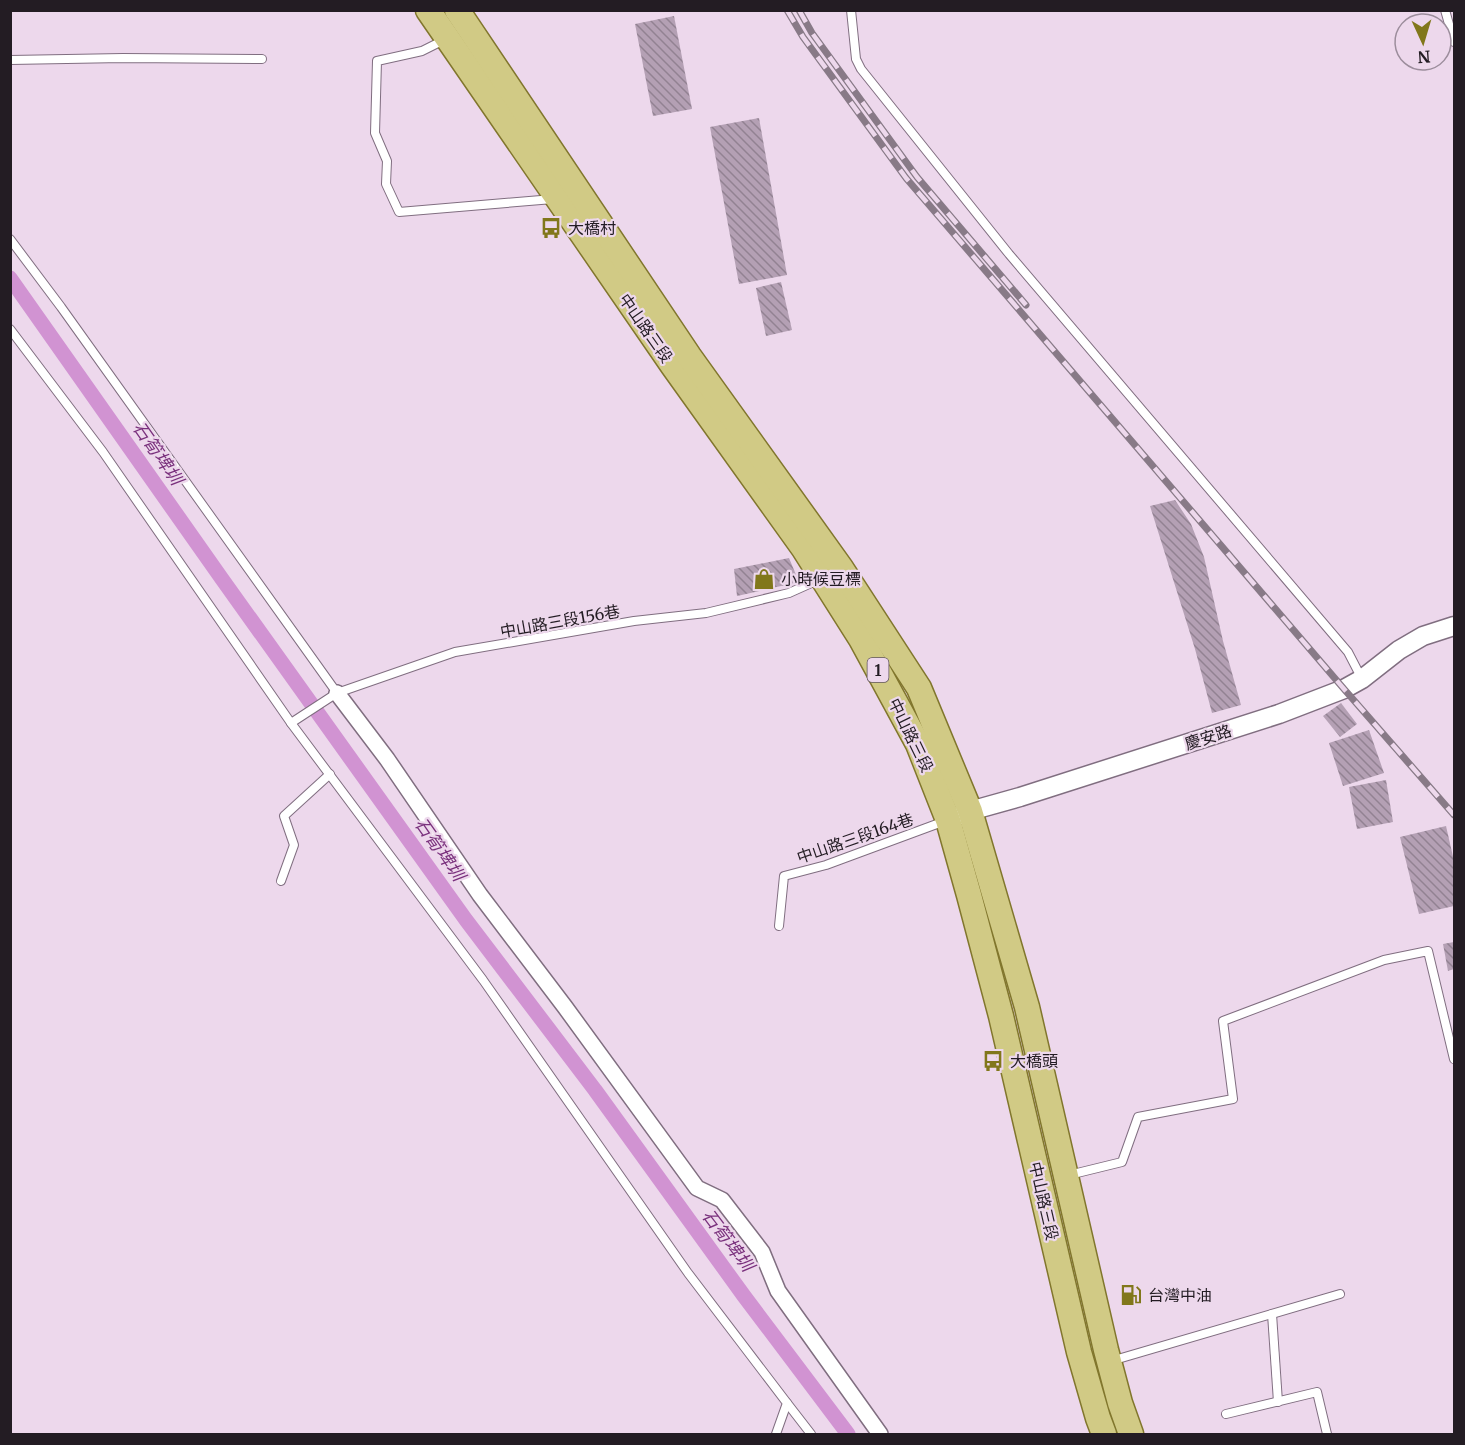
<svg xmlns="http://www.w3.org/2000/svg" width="1465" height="1445" viewBox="0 0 1465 1445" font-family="Merriweather,'Noto Sans TC',serif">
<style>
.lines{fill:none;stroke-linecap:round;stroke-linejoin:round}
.canal{stroke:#d193d2;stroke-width:15}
.building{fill:url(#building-back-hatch)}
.service-casing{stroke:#806e80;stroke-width:10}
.minor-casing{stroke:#806e80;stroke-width:18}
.tertiary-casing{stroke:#806e80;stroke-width:21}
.primary-casing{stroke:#81762d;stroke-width:27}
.service{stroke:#fff;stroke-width:8}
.minor{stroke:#fff;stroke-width:15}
.tertiary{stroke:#fff;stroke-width:18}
.primary{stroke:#d1ca85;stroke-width:24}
.rail-casing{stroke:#887a87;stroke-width:7}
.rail{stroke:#edd8ec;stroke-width:4.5;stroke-dasharray:14;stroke-linecap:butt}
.labels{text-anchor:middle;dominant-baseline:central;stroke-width:4.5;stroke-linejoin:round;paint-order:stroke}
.shield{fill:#edd8ec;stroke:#60545f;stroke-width:1.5}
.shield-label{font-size:15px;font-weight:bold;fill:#231c23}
.poi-label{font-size:16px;fill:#231c23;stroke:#edd8ec;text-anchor:start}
.street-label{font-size:16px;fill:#231c23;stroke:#edd8ec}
.water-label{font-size:18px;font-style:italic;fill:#7a317d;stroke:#edd8ec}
</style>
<defs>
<pattern id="building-back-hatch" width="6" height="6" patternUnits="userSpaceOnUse" patternTransform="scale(1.5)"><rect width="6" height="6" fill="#b4a0b4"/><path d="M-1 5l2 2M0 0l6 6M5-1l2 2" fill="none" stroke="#928292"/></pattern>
</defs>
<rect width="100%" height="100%" fill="#edd8ec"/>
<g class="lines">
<polyline class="canal" points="10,278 222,579 466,920 595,1090 744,1296 848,1434"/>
</g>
<g class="building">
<polygon points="674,16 692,109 653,116 635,24"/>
<polygon points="759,118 787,275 739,284 710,127"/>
<polygon points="781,282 792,330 766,336 756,288"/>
<polygon points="1175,500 1191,524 1204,557 1223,641 1241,705 1212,713 1195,649 1150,506"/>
<polygon points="789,558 799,582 737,596 734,569"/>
<polygon points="1341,703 1357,724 1340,737 1323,716"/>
<polygon points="1369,730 1384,773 1343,786 1329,743"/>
<polygon points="1386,780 1393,822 1357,829 1349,787"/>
<polygon points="1446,826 1454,861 1454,906 1419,914 1400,837"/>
<polygon points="1454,942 1454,969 1448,971 1443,944"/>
</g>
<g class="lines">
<defs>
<g id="service">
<polyline points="851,10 856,59 861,69 1009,254 1348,652 1362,679"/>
<polyline points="1445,10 1454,42"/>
<polyline points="446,39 422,51 377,61 375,133 387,161 386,184 399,212 553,199"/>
<polyline points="10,60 123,58 262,59"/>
<polyline points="10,239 61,307 337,693"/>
<polyline points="10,329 103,452 291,723 483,980 688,1273 787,1403 776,1434"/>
<polyline points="291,723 337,693 455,652 634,621 706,613 789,593 818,580"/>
<polyline points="281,881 294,845 284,816 330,774"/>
<polyline points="779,926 784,876 826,865 945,821"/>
<polyline points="1069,1175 1122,1162 1138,1117 1233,1099 1223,1021 1384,960 1428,951 1454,1059"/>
<polyline points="1272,1314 1278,1402"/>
<polyline points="1111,1361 1340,1294"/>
<polyline points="787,1403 811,1434"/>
<polyline points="1226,1414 1317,1392 1327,1434"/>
</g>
<polyline id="minor" points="337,693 387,759 480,895 565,1007 697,1188 722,1200 762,1252 778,1291 880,1434"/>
<polyline id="tertiary" points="958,816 970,811 1020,797 1279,714 1344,689 1362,679 1399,650 1423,636 1454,626"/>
<g id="primary">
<polyline points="428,10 673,366 804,549 861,639 918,744 948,820 969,895 1001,1016 1079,1352 1098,1418 1104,1434"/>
<polyline points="457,10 689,356 841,568 919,688 970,811 1027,1007 1106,1350 1120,1403 1131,1434"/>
</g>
</defs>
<use href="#service" class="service-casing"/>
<use href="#minor" class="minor-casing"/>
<use href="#tertiary" class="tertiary-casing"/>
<use href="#primary" class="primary-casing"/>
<use href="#service" class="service"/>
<use href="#minor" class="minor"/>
<use href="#tertiary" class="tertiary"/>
<use href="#primary" class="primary"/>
<defs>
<g id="rail">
<polyline points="787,10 803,37 906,178 1344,689 1454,815"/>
<polyline points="799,10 812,33 917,177 1026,305"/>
</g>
</defs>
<use href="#rail" class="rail-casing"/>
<use href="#rail" class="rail"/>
</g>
<defs>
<symbol id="bus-bare" viewBox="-9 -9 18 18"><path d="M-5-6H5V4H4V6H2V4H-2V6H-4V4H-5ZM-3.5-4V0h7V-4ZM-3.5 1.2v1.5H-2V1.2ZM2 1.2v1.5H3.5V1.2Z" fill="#81771b" stroke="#edd8ec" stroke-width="2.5" paint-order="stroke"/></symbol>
<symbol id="shop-bare" viewBox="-9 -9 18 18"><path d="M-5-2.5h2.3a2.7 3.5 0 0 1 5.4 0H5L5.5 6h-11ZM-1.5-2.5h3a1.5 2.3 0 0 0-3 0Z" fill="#81771b" stroke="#edd8ec" stroke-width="2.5" paint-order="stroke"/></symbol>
<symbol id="fuel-bare" viewBox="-9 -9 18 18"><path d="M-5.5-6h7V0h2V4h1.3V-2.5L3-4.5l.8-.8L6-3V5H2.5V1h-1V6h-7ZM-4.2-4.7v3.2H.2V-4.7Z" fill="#81771b" stroke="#edd8ec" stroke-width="2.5" paint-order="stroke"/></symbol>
</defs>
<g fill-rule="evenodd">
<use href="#bus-bare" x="536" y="213" width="30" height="30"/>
<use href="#shop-bare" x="749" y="564" width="30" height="30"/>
<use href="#bus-bare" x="978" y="1046" width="30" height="30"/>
<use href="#fuel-bare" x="1116" y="1280" width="30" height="30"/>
</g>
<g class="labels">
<rect class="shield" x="867.5" y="658" width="21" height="24" rx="4.5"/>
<g class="shield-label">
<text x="878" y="670">1</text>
</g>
<g class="poi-label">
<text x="568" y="228">大橋村</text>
<text x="781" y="579">小時候豆標</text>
<text x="1010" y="1061">大橋頭</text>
<text x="1148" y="1295">台灣中油</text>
</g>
<g class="street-label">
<text transform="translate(646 328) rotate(55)">中山路三段</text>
<text transform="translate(560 621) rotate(-10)">中山路三段156巷</text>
<text transform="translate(911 735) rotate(64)">中山路三段</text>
<text transform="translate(1208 737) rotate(-18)">慶安路</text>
<text transform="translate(855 838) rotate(-19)">中山路三段164巷</text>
<text transform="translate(1044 1201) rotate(77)">中山路三段</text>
</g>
<g class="water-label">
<text transform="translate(158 453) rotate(55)">石筍埤圳</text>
<text transform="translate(440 849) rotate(55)">石筍埤圳</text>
<text transform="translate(728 1240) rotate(53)">石筍埤圳</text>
</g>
</g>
<rect width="1465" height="1445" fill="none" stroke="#231c23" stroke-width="24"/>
<g transform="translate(1423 42) rotate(176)"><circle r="28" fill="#edd8ec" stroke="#9c8d9c" stroke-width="1.5"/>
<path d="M0-4.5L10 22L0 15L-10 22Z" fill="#81771b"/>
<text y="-9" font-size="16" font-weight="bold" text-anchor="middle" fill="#231c23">N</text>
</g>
</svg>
